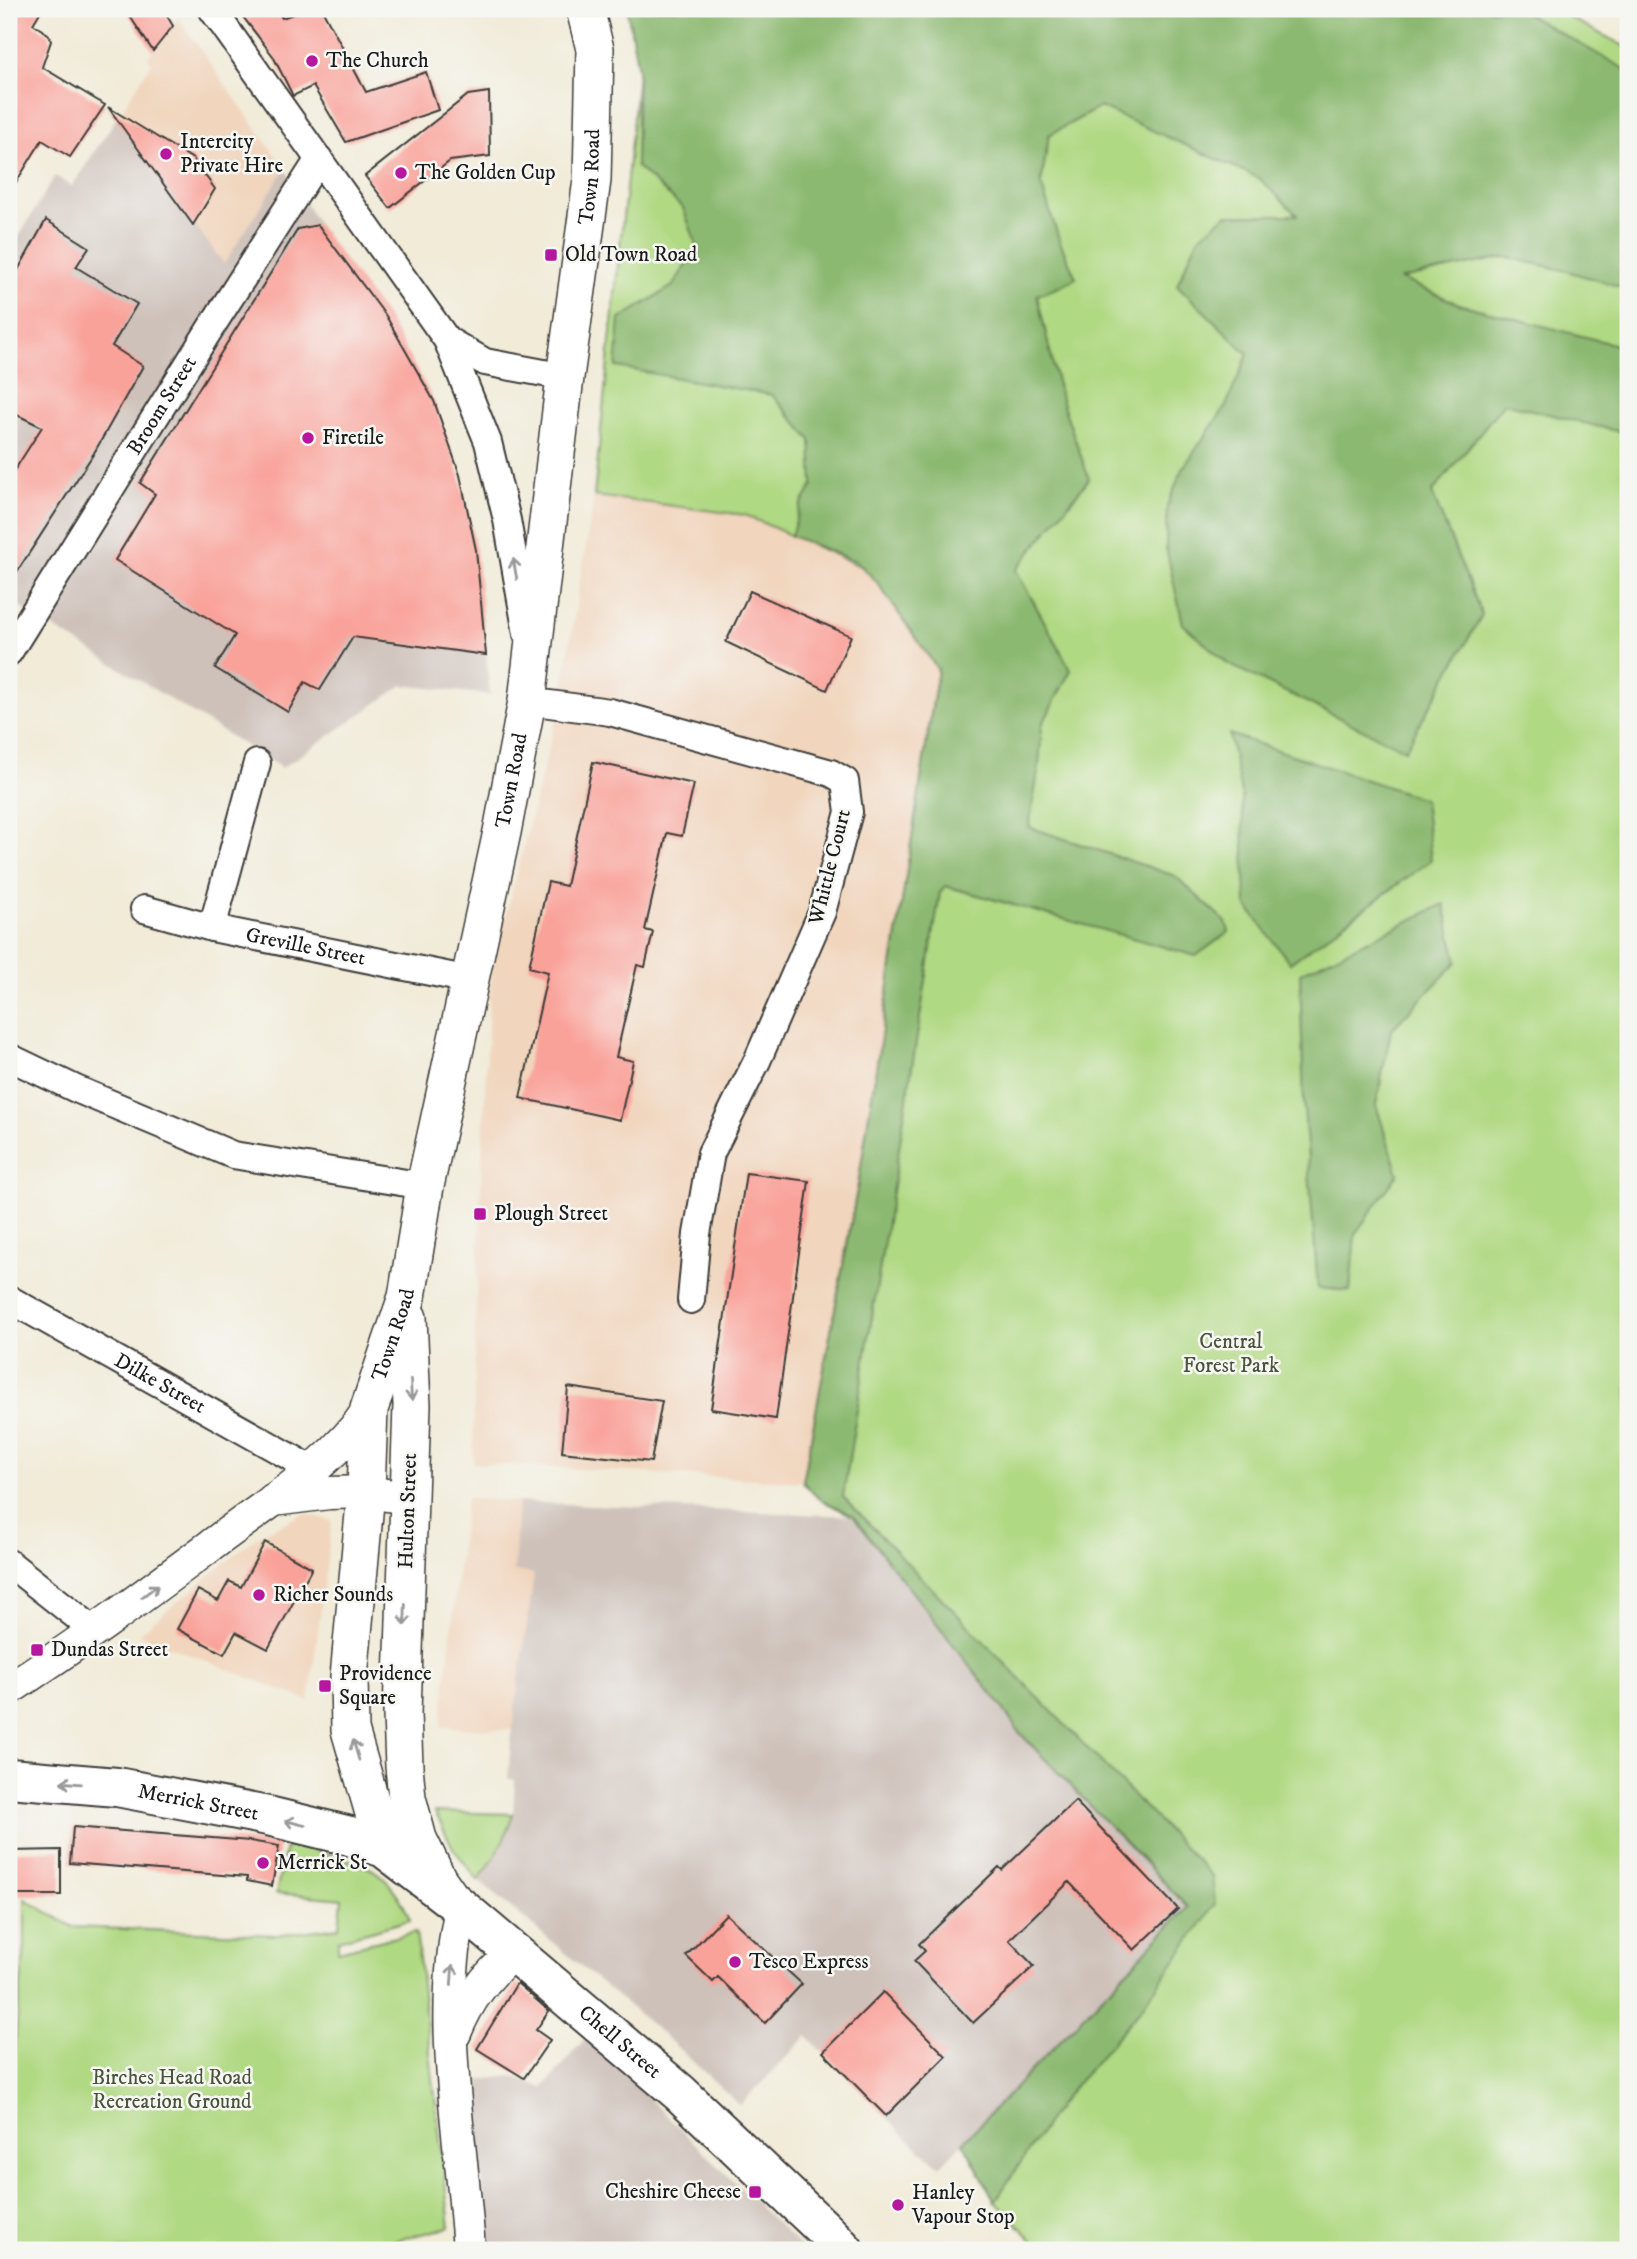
<svg xmlns="http://www.w3.org/2000/svg" width="1637" height="2259" viewBox="0 0 1637 2259" font-family="'IM FELL DW Pica',serif">
<style>
.built{fill:#f1d5bd}
.industrial{fill:#cec1ba}
.green{fill:#b0d983;stroke:#667a50;stroke-width:2}
.forest{fill:#8cb971;stroke:#546a46;stroke-width:2}
.building{fill:#f9a29a}
.lines{fill:none;stroke-linecap:round;stroke-linejoin:round}
.minor-casing{stroke:#3c3b38;stroke-width:30}
.tertiary-casing{stroke:#3c3b38;stroke-width:35}
.secondary-casing{stroke:#3c3b38;stroke-width:40}
.primary-casing{stroke:#3c3b38;stroke-width:42}
.minor{stroke:#fff;stroke-width:26}
.tertiary{stroke:#fff;stroke-width:32}
.secondary{stroke:#fff;stroke-width:37}
.primary{stroke:#fff;stroke-width:38}
.oneway{stroke:#999}
.poi-dot{fill:#b5179e;stroke:#f6f6f2;stroke-width:2.5}
.labels{text-anchor:middle;dominant-baseline:central;stroke-width:5;stroke-linejoin:round;paint-order:stroke}
.poi-label{font-size:21px;fill:#1c1c1c;stroke:#f6f6f2;text-anchor:start}
.street-label{font-size:21px;fill:#1c1c1c;stroke:#f6f6f2}
.park-label{font-size:21px;fill:#48553b;stroke:#f6f6f2}
</style>
<rect width="100%" height="100%" fill="#f6f6f2"/>
<filter id="ink" filterUnits="userSpaceOnUse"><feTurbulence type="fractalNoise" baseFrequency=".0143" numOctaves="2"/><feDisplacementMap in="SourceGraphic" scale="14" xChannelSelector="R" yChannelSelector="G"/><feConvolveMatrix kernelMatrix="1 2 1 2 8 2 1 2 1" color-interpolation-filters="sRGB"/></filter>
<filter id="wash" filterUnits="userSpaceOnUse"><feTurbulence type="fractalNoise" baseFrequency=".00686" numOctaves="4" result="noise"/><feDisplacementMap in="SourceGraphic" scale="28" xChannelSelector="R" yChannelSelector="G"/><feGaussianBlur stdDeviation="1.57" result="paint"/><feColorMatrix in="noise" values="0 0 0 0 0 0 0 0 0 0 0 0 0 0 0 0 0 1.4 0 .05"/><feComposite in="paint" operator="in"/></filter>
<g filter="url(#wash)">
<rect width="100%" height="100%" fill="#f1ebd8"/>
<g class="built">
<polygon points="178,18 285,169 224,265 116,119 152,63 148,57"/>
<polygon points="594,496 745,515 829,553 856,561 876,581 938,669 859,1179 803,1482 473,1463 475,1329 490,977 560,705"/>
<polygon points="466,1498 518,1502 514,1571 534,1574 512,1730 441,1727"/>
<polygon points="304,1513 332,1521 309,1701 138,1634 255,1538"/>
</g>
<g class="industrial">
<polygon points="116,119 224,264 285,169 319,226 386,316 434,401 460,475 476,549 490,695 403,685 282,768 12,602 9,606 9,253 55,176 72,186"/>
<polygon points="518,1502 853,1516 1002,1707 1018,1731 1188,1907 940,2166 913,2144 807,2036 740,2105 666,2037 478,1880 492,1863 503,1846 513,1814 515,1780 508,1779 512,1730 534,1574 514,1571"/>
<polygon points="586,2037 804,2250 490,2250 474,2115 473,2081 513,2076 543,2088"/>
</g>
<g class="green">
<polygon points="627,9 1553,9 1628,48 1628,2250 1042,2250 995,2201 963,2142 1188,1907 1018,1731 1002,1707 853,1516 818,1498 803,1482 859,1179 938,669 869,570 745,515 594,496 639,64"/>
<path d="M435,1812L513,1814C505,1840 496,1859 478,1880L453,1848Z"/>
<path d="M287,1843C310,1850 363,1860 380,1875C394,1887 404,1904 410,1920L338,1940V1951L416,1932L450,2227L355,2250H9V2096L25,1946V1899L73,1927L278,1935L339,1927L342,1899L276,1893Z"/>
</g>
<g class="forest">
<polygon points="627,9 1518,9 1628,71 1628,289 1563,270 1505,257 1401,279 1459,304 1628,348 1628,434 1504,403 1432,493 1482,615 1405,750 1228,664 1183,624 1166,548 1167,506 1183,468 1226,406 1248,354 1177,285 1198,238 1226,215 1297,215 1259,178 1100,107 1049,135 1041,184 1060,242 1076,278 1059,287 1037,295 1061,399 1089,479 1016,570 1071,670 1042,725 1039,766 1029,827 1175,876 1226,922 1229,932 1196,956 945,886 940,893 843,1497 1212,1876 1215,1904 1143,2006 1061,2102 995,2201 963,2142 1188,1907 1018,1731 1002,1707 853,1516 818,1498 803,1482 859,1179 938,670 876,581 856,561 791,536 801,505 813,485 811,440 772,395 616,367 620,319 674,285 697,246 683,208 636,166 638,69"/>
<polygon points="1229,734 1424,799 1431,860 1290,963 1246,905 1242,797"/>
<polygon points="1444,904 1457,962 1391,1030 1376,1105 1398,1174 1355,1234 1350,1291 1318,1288 1304,1108 1300,973"/>
</g>
<g id="blocks">
<g class="building">
<polygon points="9,9 42,9 33,24 48,34 51,41 42,67 105,105 70,157 42,140 9,194"/>
<polygon points="125,9 163,9 173,26 153,51"/>
<polygon points="237,9 276,9 282,18 307,9 322,9 366,92 426,72 438,110 346,142 313,86 293,96 273,56"/>
<polygon points="489,92 490,156 450,161 390,208 365,176 468,95"/>
<polygon points="108,107 193,159 215,189 193,225"/>
<polygon points="46,220 89,247 76,267 137,304 112,346 143,366 94,453 9,584 9,479 42,427 9,411 9,286"/>
<polygon points="318,225 386,316 434,401 460,475 476,550 486,655 353,637 320,690 305,682 288,712 215,668 235,635 115,560 155,494 140,483 298,229"/>
<polygon points="750,591 851,636 827,690 726,642"/>
<polygon points="593,762 694,784 682,836 667,833 645,930 653,932 645,967 637,965 616,1057 633,1061 620,1120 520,1098 548,972 529,967 548,882 566,886"/>
<polygon points="746,1173 809,1181 776,1419 711,1409"/>
<polygon points="568,1387 662,1401 651,1462 562,1452"/>
<polygon points="265,1542 312,1568 268,1649 236,1632 224,1654 177,1629 198,1590 218,1601 229,1581 241,1587"/>
<polygon points="1075,1801 1178,1909 1134,1950 1069,1882 1009,1940 1034,1966 973,2023 914,1961 925,1951 919,1944 999,1867 1002,1870"/>
<polygon points="73,1827 250,1841 279,1846 272,1886 247,1881 247,1877 70,1863"/>
<polygon points="61,1850 61,1895 9,1895 9,1851"/>
<polygon points="726,1914 802,1984 765,2023 718,1977 713,1982 686,1956"/>
<polygon points="517,1983 549,2011 536,2030 550,2040 524,2078 477,2049"/>
<polygon points="883,1992 946,2056 886,2116 823,2052"/>
</g>
</g>
</g>
<g filter="url(#ink)">
<use href="#blocks" fill-opacity="0" stroke="#3c3b38" stroke-width="2"/>
<g class="lines">
<defs>
<g id="minor">
<polyline points="212,9 447,340 488,442 507,520 527,634"/>
<polyline points="447,340 485,362 565,377"/>
<path id="s1" d="M9,652L210,329L319,159"/>
<polyline points="527,701 610,712 831,773 845,781 849,812 822,912 757,1061 711,1153 697,1234 691,1300"/>
<path id="s2" d="M144,909L212,928L470,980"/>
<polyline points="212,928 257,763"/>
<polyline points="9,1057 76,1089 233,1155 425,1186"/>
<path id="s3" d="M9,1299L312,1469"/>
<polyline points="9,1563 95,1631"/>
</g>
<g id="tertiary">
<polyline points="273,1500 329,1493 366,1492 408,1498"/>
<path d="M9,1689C82,1642 151,1590 221,1538C273,1499 334,1463 369,1409"/>
<path d="M461,1909C436,2021 462,2138 469,2250"/>
<path d="M455,2033C468,2000 486,1976 513,1953"/>
</g>
<g id="secondary">
<polyline points="408,1318 412,1405 402,1714 404,1766 407,1798 418,1839 438,1880 452,1900"/>
<path id="s4" d="M384,1848L350,1730L349,1677L366,1492L369,1409L407,1297L425,1186L502,832L527,701L565,377L592,180L595,49L585,9"/>
</g>
<g id="primary">
<path id="s5" d="M9,1778L117,1787L268,1816L350,1836L384,1848L453,1901L680,2093L827,2232L844,2250"/>
</g>
</defs>
<use href="#minor" class="minor-casing"/>
<use href="#tertiary" class="tertiary-casing"/>
<use href="#secondary" class="secondary-casing"/>
<use href="#primary" class="primary-casing"/>
<use href="#minor" class="minor"/>
<use href="#tertiary" class="tertiary"/>
<use href="#secondary" class="secondary"/>
<use href="#primary" class="primary"/>
</g>
<defs><path id="oneway-shaft" d="M-6 0H5M1.5-3L5.5 0L1.5 3" fill="none" stroke-width="1.6" stroke-linecap="round" stroke-linejoin="round" transform="scale(1.75)"/></defs>
<g class="oneway">
<use href="#oneway-shaft" transform="translate(515 569) rotate(-100)"/>
<use href="#oneway-shaft" transform="translate(411 1390) rotate(87)"/>
<use href="#oneway-shaft" transform="translate(150 1591) rotate(-37)"/>
<use href="#oneway-shaft" transform="translate(405 1615) rotate(92)"/>
<use href="#oneway-shaft" transform="translate(356 1750) rotate(-106)"/>
<use href="#oneway-shaft" transform="translate(71 1783) rotate(-175)"/>
<use href="#oneway-shaft" transform="translate(295 1823) rotate(-166)"/>
<use href="#oneway-shaft" transform="translate(452 1975) rotate(-86)"/>
</g>
</g>
<g class="poi-dot">
<circle cx="312" cy="61" r="7"/>
<circle cx="166" cy="154" r="7"/>
<circle cx="401" cy="173" r="7"/>
<rect x="544" y="248" width="14" height="14" rx="3.5"/>
<circle cx="308" cy="438" r="7"/>
<rect x="473" y="1207" width="14" height="14" rx="3.5"/>
<circle cx="259" cy="1595" r="7"/>
<rect x="30" y="1643" width="14" height="14" rx="3.5"/>
<rect x="318" y="1679" width="14" height="14" rx="3.5"/>
<circle cx="263" cy="1863" r="7"/>
<circle cx="735" cy="1962" r="7"/>
<rect x="748" y="2185" width="14" height="14" rx="3.5"/>
<circle cx="898" cy="2205" r="7"/>
</g>
<g class="labels">
<g class="poi-label">
<text x="326" y="61">The Church</text>
<text x="180" y="142">Intercity<tspan x="180" dy="24">Private Hire</tspan></text>
<text x="415" y="173">The Golden Cup</text>
<text x="565" y="255">Old Town Road</text>
<text x="322" y="438">Firetile</text>
<text x="494" y="1214">Plough Street</text>
<text x="273" y="1595">Richer Sounds</text>
<text x="51" y="1650">Dundas Street</text>
<text x="339" y="1674">Providence<tspan x="339" dy="24">Square</tspan></text>
<text x="277" y="1863">Merrick St</text>
<text x="749" y="1962">Tesco Express</text>
<text x="741" y="2192" text-anchor="end">Cheshire Cheese</text>
<text x="912" y="2193">Hanley<tspan x="912" dy="24">Vapour Stop</tspan></text>
</g>
<g class="street-label">
<text stroke="none"><textPath href="#s4" startOffset="1699">Town Road</textPath></text>
<text stroke="none"><textPath href="#s1" startOffset="290">Broom Street</textPath></text>
<text stroke="none"><textPath href="#s4" startOffset="1090">Town Road</textPath></text>
<text transform="translate(830 867) rotate(-76)">Whittle Court</text>
<text stroke="none"><textPath href="#s2" startOffset="166">Greville Street</textPath></text>
<text stroke="none"><textPath href="#s4" startOffset="523">Town Road</textPath></text>
<text stroke="none"><textPath href="#s3" startOffset="173">Dilke Street</textPath></text>
<text transform="translate(408 1511) rotate(-88)">Hulton Street</text>
<text stroke="none"><textPath href="#s5" startOffset="191">Merrick Street</textPath></text>
<text stroke="none"><textPath href="#s5" startOffset="688">Chell Street</textPath></text>
</g>
<g class="park-label">
<text x="1231" y="1342">Central<tspan x="1231" dy="24">Forest Park</tspan></text>
<text x="172" y="2078">Birches Head Road<tspan x="172" dy="24">Recreation Ground</tspan></text>
</g>
</g>
<rect width="1637" height="2259" fill="none" stroke="#f6f6f2" stroke-width="35"/>
</svg>
